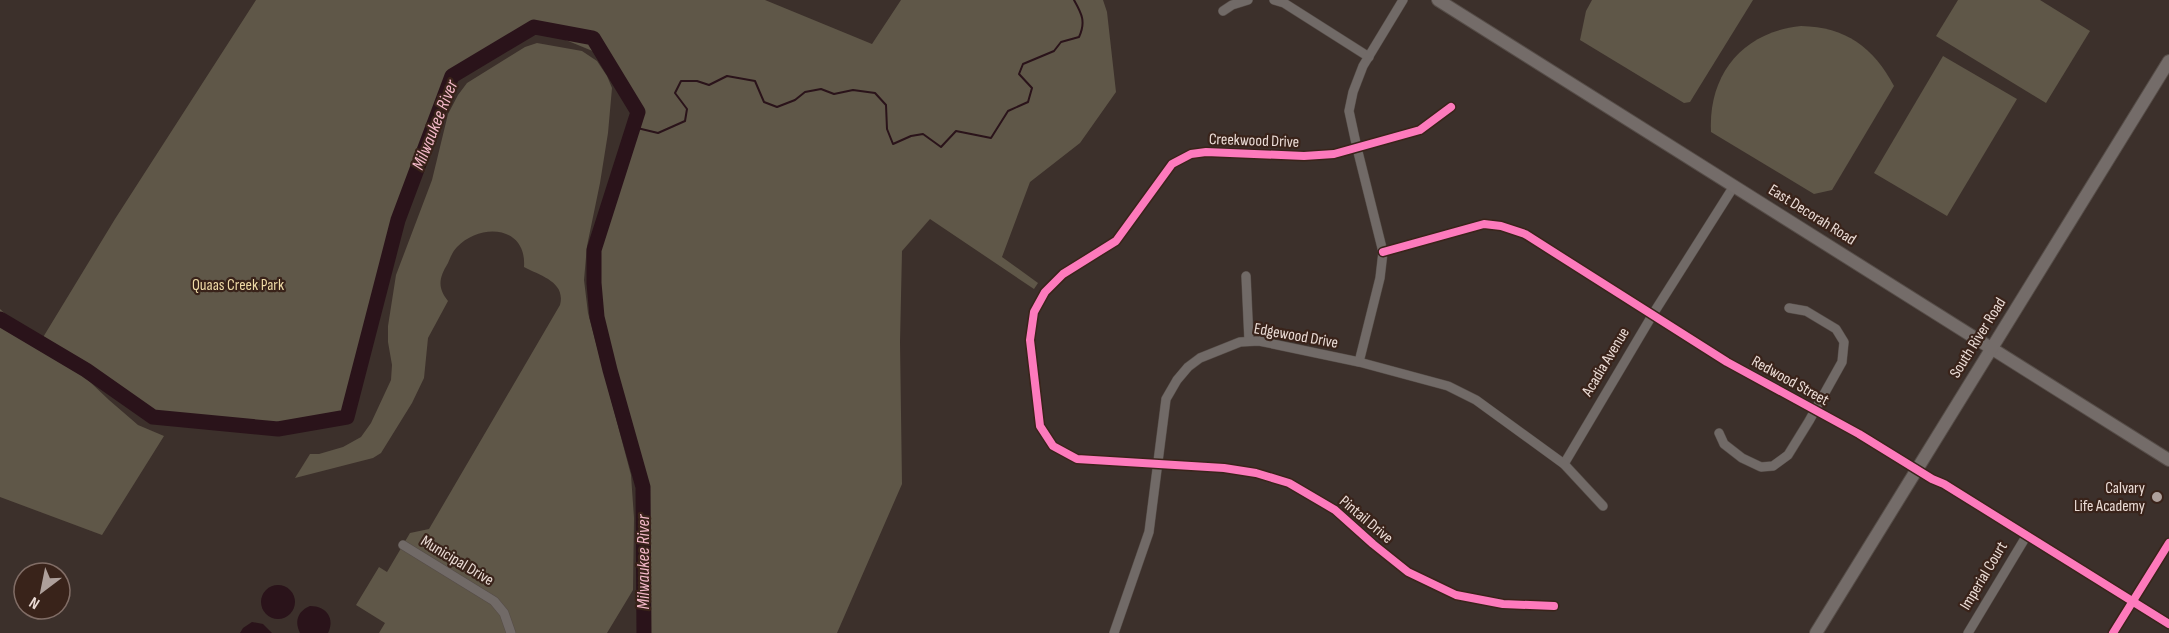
<svg xmlns="http://www.w3.org/2000/svg" width="2169" height="633" viewBox="0 0 2169 633" font-family="'Sofia Sans Condensed',sans-serif">
<style>
.park{fill:#5f5748}
.water{fill:#2a131a}
.lines{fill:none;stroke-linecap:round;stroke-linejoin:round}
.stream{stroke:#2a131a;stroke-width:2}
.river{stroke:#2a131a;stroke-width:15}
.street-casing{stroke:#564d48;stroke-width:10}
.secondary-casing{stroke:#564d48;stroke-width:14}
.street{stroke:#716a67;stroke-width:9}
.secondary{stroke:#746c69;stroke-width:12}
.cycleway-casing{stroke:#39231a;stroke-width:11}
.cycleway{stroke:#fd7abc;stroke-width:8}
.poi-dot{fill:#aea09b;stroke:#39231a;stroke-width:2}
.labels{text-anchor:middle;dominant-baseline:central;stroke-width:4.5;stroke-linejoin:round;paint-order:stroke}
.street-label{font-size:16px;fill:#ecddd7;stroke:#39231a}
.park-label{font-size:16px;fill:#eed9a5;stroke:#39231a}
.poi-label{font-size:16px;fill:#ecddd7;stroke:#39231a;text-anchor:end}
.water-label{font-size:18px;font-style:italic;fill:#f3b8c8;stroke:#39231a}
</style>
<rect width="100%" height="100%" fill="#3c302b"/>
<g class="park">
<polygon points="256,0 765,0 872,44 901,0 1103,0 1107,12 1116,92 1080,143 1030,182 1002,257 1038,283 1034,289 930,219 902,251 900,342 902,484 837,633 644,633 643,487 610,370 597,317 594,283 594,250 638,112 595,52 534,27 451,76 398,220 347,417 278,429 153,417 82,370 89,381 109,400 138,425 164,436 102,535 0,497 0,309 14,322 42,339 115,219"/>
<polygon points="1592,0 1753,0 1690,102 1684,103 1580,40 1586,11"/>
<polygon points="1958,0 2040,0 2090,31 2046,103 1936,36"/>
<path d="M1801,26C1846,27 1873,47 1894,86L1832,190L1814,194L1711,132C1708,74 1743,32 1801,26Z"/>
<path d="M537,43L582,51L597,61L607,76L612,88L608,133L600,183L587,246L584,280L588,313L631,475L634,518L633,590L607,633H379L385,623L356,605L379,567L387,572L410,533L429,529L560,305C566,282 541,276 524,267C527,226 481,222 457,247C453,251 450,258 448,263C439,278 437,287 448,301L428,338L424,378L412,403L381,453L373,458L295,478L310,454H319L343,447L361,437L371,423L391,380L392,365L388,342V326L396,275L432,180L448,114L458,95L467,83L525,47Z"/>
<polygon points="1943,56 2017,99 1947,216 1874,173"/>
</g>
<g class="water">
<circle cx="278" cy="602" r="17"/>
<path d="M310,606C327,606 335,619 328,633H300C294,621 298,611 310,606Z"/>
<polygon points="252,622 263,624 272,633 240,633 243,628"/>
</g>
<g class="lines">
<path class="stream" d="M633,127L658,133L685,121L687,109L675,93L681,81H697L709,85L727,76L755,81L764,102L777,107L795,100L805,92L821,89L834,94L853,90L875,93L886,105L887,129L893,144L911,136L923,134L941,147L956,131L991,138L1008,111L1028,102L1032,88L1019,74L1023,64L1054,51L1061,42L1079,37C1086,22 1082,14 1074,0"/>
<polyline class="river" points="0,319 86,370 153,417 278,429 347,417 398,220 452,76 534,27 593,38 638,112 594,250 594,283 597,317 610,370 643,487 644,633"/>
<defs>
<g id="street">
<polyline points="1274,0 1284,3 1369,57"/>
<polyline points="1223,11 1232,5 1248,0"/>
<polyline points="1451,107 1420,130 1334,154 1304,156 1206,152 1191,154 1172,164 1116,241 1063,274 1045,292 1034,312 1030,340 1040,426 1053,446 1077,459 1224,468 1256,473 1289,483 1335,510 1373,544 1408,572 1456,595 1503,604 1554,606"/>
<polyline points="1383,252 1484,224 1501,226 1525,234 1727,362 1859,434 1932,479 1944,484 2169,624"/>
<polyline points="1246,276 1249,341"/>
<polyline points="1359,362 1380,278 1383,252 1357,148 1349,111 1353,92 1363,66 1403,0"/>
<polyline points="1719,433 1724,444 1742,458 1761,467 1773,466 1788,455 1809,421 1842,362 1844,342 1836,329 1806,311 1789,308"/>
<polyline points="1564,464 1653,314 1734,186"/>
<polyline points="403,545 494,601 504,613 511,633"/>
<polyline points="1114,633 1149,532 1166,399 1177,380 1188,367 1200,358 1240,342 1259,341 1359,362 1448,386 1476,400 1564,464 1603,506"/>
<polyline points="1968,633 2027,535"/>
<polyline points="2113,633 2169,543"/>
</g>
<g id="secondary">
<polyline points="1438,0 2169,460"/>
<polyline points="1816,633 2169,61"/>
</g>
</defs>
<use href="#street" class="street-casing"/>
<use href="#secondary" class="secondary-casing"/>
<use href="#street" class="street"/>
<use href="#secondary" class="secondary"/>
<defs>
<g id="cycleway">
<polyline points="1451,107 1420,130 1334,154 1304,156 1206,152 1191,154 1172,164 1116,241 1063,274 1045,292 1034,312 1030,340 1040,426 1053,446 1077,459 1224,468 1256,473 1289,483 1335,510 1373,544 1408,572 1456,595 1503,604 1554,606"/>
<polyline points="1383,252 1484,224 1501,226 1525,234 1727,362 1859,434 1932,479 1944,484 2169,624"/>
<polyline points="2113,633 2169,543"/>
</g>
</defs>
<use href="#cycleway" class="cycleway-casing"/>
<use href="#cycleway" class="cycleway"/>
</g>
<circle class="poi-dot" cx="2157" cy="497" r="6"/>
<g class="labels">
<g class="street-label">
<text transform="translate(1254 141) rotate(2)">Creekwood Drive</text>
<text transform="translate(1812 215) rotate(32)">East Decorah Road</text>
<text transform="translate(1296 336) rotate(10)">Edgewood Drive</text>
<text transform="translate(1978 338) rotate(-58)">South River Road</text>
<text transform="translate(1606 362) rotate(-59)">Acadia Avenue</text>
<text transform="translate(1790 381) rotate(29)">Redwood Street</text>
<text transform="translate(1366 520) rotate(40)">Pintail Drive</text>
<text transform="translate(457 561) rotate(31)">Municipal Drive</text>
<text transform="translate(1984 576) rotate(-59)">Imperial Court</text>
</g>
<g class="park-label">
<text x="238" y="285">Quaas Creek Park</text>
</g>
<g class="poi-label">
<text x="2145" y="488">Calvary<tspan x="2145" dy="18">Life Academy</tspan></text>
</g>
<g class="water-label">
<text transform="translate(435 125) rotate(-68)">Milwaukee River</text>
<text transform="translate(643 562) rotate(-90)">Milwaukee River</text>
</g>
</g>
<g transform="translate(42 591) rotate(212)"><circle r="28" fill="#39231a" stroke="#816d66" stroke-width="1.5"/>
<path d="M0-4.5L10 22L0 15L-10 22Z" fill="#aea09b"/>
<text y="-9" font-size="16" font-weight="bold" text-anchor="middle" fill="#ecddd7">N</text>
</g>
</svg>
